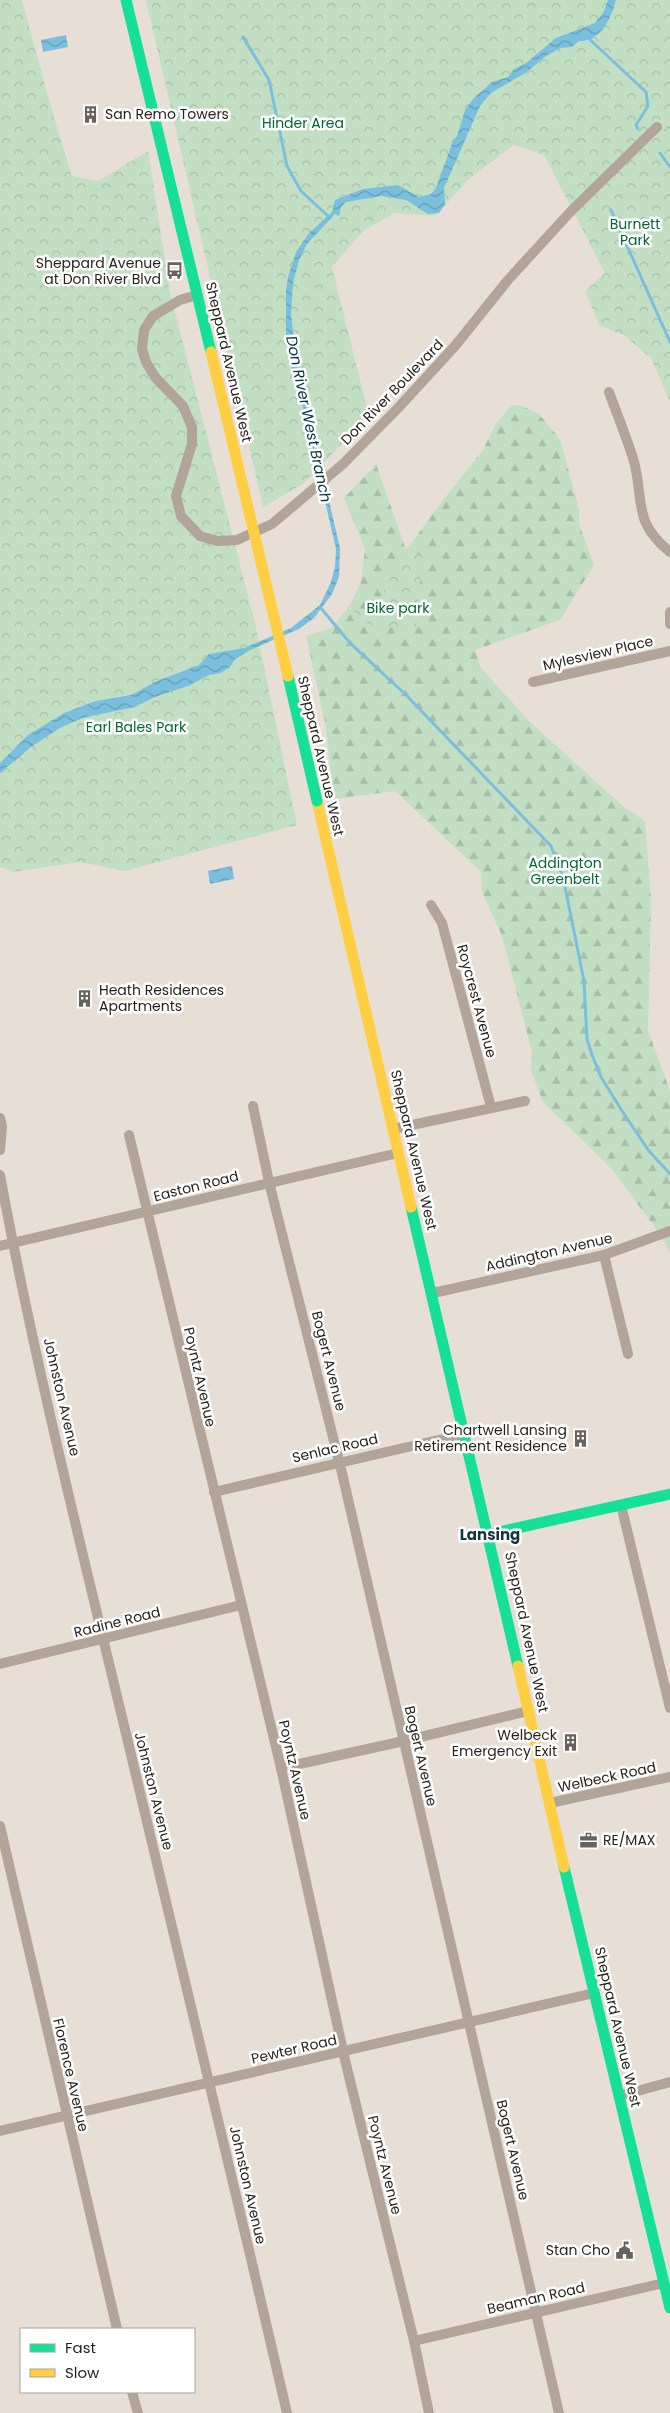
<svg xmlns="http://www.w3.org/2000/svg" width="670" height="2413" viewBox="0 0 670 2413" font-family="Poppins,sans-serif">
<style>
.forest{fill:url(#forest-firs)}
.park{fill:url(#park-crowns)}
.water{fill:url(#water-waves)}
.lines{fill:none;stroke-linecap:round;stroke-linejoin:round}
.stream{stroke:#7ac0de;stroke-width:3}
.street{stroke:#b3a499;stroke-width:10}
.fast{stroke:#16e098;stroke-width:11}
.slow{stroke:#ffcf43;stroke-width:11}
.fast-bridge{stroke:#16e098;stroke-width:11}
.slow-bridge{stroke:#ffcf43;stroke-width:11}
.labels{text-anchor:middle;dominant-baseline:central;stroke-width:5;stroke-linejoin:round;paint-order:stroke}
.poi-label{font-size:14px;fill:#241f1a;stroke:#fff;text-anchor:end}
.park-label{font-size:14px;fill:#006835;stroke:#fff}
.street-label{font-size:14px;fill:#241f1a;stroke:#fff}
.water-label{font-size:15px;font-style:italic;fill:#033345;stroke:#fff}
.neighbourhood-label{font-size:15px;font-weight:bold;fill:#15363d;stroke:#fff}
</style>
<defs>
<pattern id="forest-firs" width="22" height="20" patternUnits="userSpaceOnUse" patternTransform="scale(1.25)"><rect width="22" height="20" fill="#c2dfc3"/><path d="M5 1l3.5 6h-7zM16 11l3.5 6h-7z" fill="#a7bfa7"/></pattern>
<pattern id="park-crowns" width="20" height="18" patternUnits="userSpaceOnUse" patternTransform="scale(1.25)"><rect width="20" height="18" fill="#c2dfc3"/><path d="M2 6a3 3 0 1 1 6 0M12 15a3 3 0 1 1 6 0" fill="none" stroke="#a7bfa7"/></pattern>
<pattern id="water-waves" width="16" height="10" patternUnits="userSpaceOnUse" patternTransform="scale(1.25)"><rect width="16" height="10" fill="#7ac0de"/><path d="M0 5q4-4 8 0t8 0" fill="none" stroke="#649bb3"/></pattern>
</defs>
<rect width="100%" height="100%" fill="#e7dfd6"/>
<polygon class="forest" points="512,405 522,406 539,414 560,439 579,509 579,524 594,565 560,620 475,650 481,668 530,722 624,807 645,821 651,901 648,1030 670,1091 670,1253 662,1237 611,1168 543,1102 531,1071 532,1052 502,936 482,892 481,872 395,791 336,799 332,786 326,727 306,636 332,628 350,605 361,582 365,549 344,498 376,464 406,550 450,491 483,450 495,425"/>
<g class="park">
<polygon points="0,0 22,0 51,107 72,176 98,181 148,151 170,292 255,623 297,825 125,871 80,862 13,872 0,867"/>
<polygon points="146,0 670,0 670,402 651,358 625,336 599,325 585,291 605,273 544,155 514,145 470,178 435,216 395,213 364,230 332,267 369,416 303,484 263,507"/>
<polygon points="399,554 422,555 416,631 370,625 357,617 354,609 374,616"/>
</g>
<g class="water">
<path d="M608,0H616C611,19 601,41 579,41L572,47L561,48L546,56L527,72L491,93L480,106L444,188L445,205L439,213L428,214L406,200L381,196L346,202L341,207L339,216L335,214L307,244L299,260L293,283L291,313L296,360L340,548L339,577L332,594L314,618L299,629L250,650L235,659L230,667L221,673L209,675L188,686L155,697L135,707L82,718L60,728L31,747L0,773V763L28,735L64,713L96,701L131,695L157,681L199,665L209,654L244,648L291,628L320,605L331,582L335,567L336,549L305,414L291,366L286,335V290L288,277L296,252L309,233L332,212L335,200L363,189L398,185L419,197L431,194L436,188L453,141L457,136L465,110L472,100L492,82L508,77L514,69L526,63L556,38L595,23L603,13Z"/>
<polygon points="66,35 68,47 43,52 41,40"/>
<polygon points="232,866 234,879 210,884 208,871"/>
</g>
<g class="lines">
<g class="stream">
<polyline points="243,37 269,80 287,166 301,191 329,217"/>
<polyline points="587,37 646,92 648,106 636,125 638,129"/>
<polyline points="660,153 670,167"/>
<polyline points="611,210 670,342"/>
<polyline points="320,607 350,643 406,695 551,846 563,877 584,981 587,1039 592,1055 601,1077 624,1114 649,1151 670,1174"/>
</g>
<g class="street">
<polyline points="197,295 180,300 153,316 144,330 142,349 146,362 155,377 183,406 192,427 192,444 176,496 181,516 200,536 217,541 237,540 272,524 343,464 398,408 455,346 508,280 572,210 657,127"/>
<path d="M609,392C617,414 626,436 633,458C645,498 631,521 670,552"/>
<polyline points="670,612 670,624"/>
<polyline points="533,682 670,651"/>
<polyline points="431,905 442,923 491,1107"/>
<polyline points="253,1106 269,1182 342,1473 559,2413"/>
<polyline points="0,1118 2,1126 0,1150"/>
<polyline points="393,1129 525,1101"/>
<polyline points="129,1135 281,1768 345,2060 414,2341 429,2413"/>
<path d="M0,1175C35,1365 83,1554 128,1742C182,1965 235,2189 287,2413"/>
<polyline points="0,1246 398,1153"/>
<polyline points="604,1255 628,1354"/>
<polyline points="433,1293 604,1255 670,1231"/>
<polyline points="214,1492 464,1434"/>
<polyline points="621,1505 670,1708"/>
<polyline points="0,1664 241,1605"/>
<polyline points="281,1768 404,1741 528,1711"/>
<polyline points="550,1803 670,1777"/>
<polyline points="0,1826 117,2329"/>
<polyline points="619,2096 670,2082"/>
<polyline points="0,2131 594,1993"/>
<polyline points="414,2341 664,2283"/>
<polyline points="132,2392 138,2413"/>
</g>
<g class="fast">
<polyline points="126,0 211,352"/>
<polyline points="411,1207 518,1666"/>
<polyline points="490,1534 670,1494"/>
<polyline points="564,1867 670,2308"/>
</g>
<g class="slow">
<polyline points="317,801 411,1207"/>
<polyline points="518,1666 564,1867"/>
</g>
<polyline class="fast-bridge" points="288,676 317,801"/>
<polyline class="slow-bridge" points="211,352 288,676"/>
</g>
<defs>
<symbol id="building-bare" viewBox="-9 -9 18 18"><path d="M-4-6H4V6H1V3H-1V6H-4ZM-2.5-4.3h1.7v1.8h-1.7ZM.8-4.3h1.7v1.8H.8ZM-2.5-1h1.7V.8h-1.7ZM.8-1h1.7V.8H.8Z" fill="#68625c" stroke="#fff" stroke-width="2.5" paint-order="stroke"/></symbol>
<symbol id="bus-bare" viewBox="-9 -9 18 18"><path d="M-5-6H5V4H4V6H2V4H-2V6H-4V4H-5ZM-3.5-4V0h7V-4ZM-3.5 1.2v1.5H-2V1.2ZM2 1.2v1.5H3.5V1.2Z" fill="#68625c" stroke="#fff" stroke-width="2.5" paint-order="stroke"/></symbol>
<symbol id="office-bare" viewBox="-9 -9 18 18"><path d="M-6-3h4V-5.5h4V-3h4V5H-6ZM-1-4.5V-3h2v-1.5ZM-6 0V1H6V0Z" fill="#68625c" stroke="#fff" stroke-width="2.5" paint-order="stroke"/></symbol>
<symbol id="civic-bare" viewBox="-9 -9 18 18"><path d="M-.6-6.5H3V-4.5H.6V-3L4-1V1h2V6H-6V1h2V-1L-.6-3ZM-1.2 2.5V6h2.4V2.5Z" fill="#68625c" stroke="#fff" stroke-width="2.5" paint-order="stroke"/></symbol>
</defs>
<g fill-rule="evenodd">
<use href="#building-bare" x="78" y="102" width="25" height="25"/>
<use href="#bus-bare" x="162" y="258" width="25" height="25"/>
<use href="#building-bare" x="72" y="986" width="25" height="25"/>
<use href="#building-bare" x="568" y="1426" width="25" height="25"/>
<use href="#building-bare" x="558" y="1730" width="25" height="25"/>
<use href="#office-bare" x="576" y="1828" width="25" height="25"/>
<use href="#civic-bare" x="612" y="2238" width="25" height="25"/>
</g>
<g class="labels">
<g class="poi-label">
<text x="105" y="114" text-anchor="start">San Remo Towers</text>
<text x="161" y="263">Sheppard Avenue<tspan x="161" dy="16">at Don River Blvd</tspan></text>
<text x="99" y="990" text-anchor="start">Heath Residences<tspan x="99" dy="16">Apartments</tspan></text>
<text x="567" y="1430">Chartwell Lansing<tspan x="567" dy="16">Retirement Residence</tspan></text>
<text x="557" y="1735">Welbeck<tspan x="557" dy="16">Emergency Exit</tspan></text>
<text x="603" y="1840" text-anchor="start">RE/MAX</text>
<text x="610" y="2250">Stan Cho</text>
</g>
<g class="park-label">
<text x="303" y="123">Hinder Area</text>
<text x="635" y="224">Burnett<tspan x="635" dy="16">Park</tspan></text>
<text x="398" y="608">Bike park</text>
<text x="136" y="727">Earl Bales Park</text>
<text x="565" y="863">Addington<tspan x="565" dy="16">Greenbelt</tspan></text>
</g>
<g class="street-label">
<text transform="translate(229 362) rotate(77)">Sheppard Avenue West</text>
<text transform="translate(392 392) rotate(-46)">Don River Boulevard</text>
<text transform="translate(598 653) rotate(-13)">Mylesview Place</text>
<text transform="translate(321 756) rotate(77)">Sheppard Avenue West</text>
<text transform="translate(477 1001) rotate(75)">Roycrest Avenue</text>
<text transform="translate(414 1150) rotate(77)">Sheppard Avenue West</text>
<text transform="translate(196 1186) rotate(-14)">Easton Road</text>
<text transform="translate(549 1252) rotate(-13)">Addington Avenue</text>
<text transform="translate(329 1361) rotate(76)">Bogert Avenue</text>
<text transform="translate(200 1377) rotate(77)">Poyntz Avenue</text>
<text transform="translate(62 1397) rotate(77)">Johnston Avenue</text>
<text transform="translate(335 1448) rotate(-13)">Senlac Road</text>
<text transform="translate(117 1622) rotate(-14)">Radine Road</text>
<text transform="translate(527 1632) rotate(78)">Sheppard Avenue West</text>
<text transform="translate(421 1756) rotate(77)">Bogert Avenue</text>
<text transform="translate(295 1770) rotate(77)">Poyntz Avenue</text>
<text transform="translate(607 1777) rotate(-12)">Welbeck Road</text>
<text transform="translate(154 1791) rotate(76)">Johnston Avenue</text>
<text transform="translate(618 2027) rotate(77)">Sheppard Avenue West</text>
<text transform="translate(294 2049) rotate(-13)">Pewter Road</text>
<text transform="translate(71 2075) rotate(77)">Florence Avenue</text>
<text transform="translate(513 2150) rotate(77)">Bogert Avenue</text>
<text transform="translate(385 2165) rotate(76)">Poyntz Avenue</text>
<text transform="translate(248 2185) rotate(77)">Johnston Avenue</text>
<text transform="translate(536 2298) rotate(-13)">Beaman Road</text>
</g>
<g class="water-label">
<text transform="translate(309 419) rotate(78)">Don River West Branch</text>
</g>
<g class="neighbourhood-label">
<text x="490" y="1534">Lansing</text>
</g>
</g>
<rect x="20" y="2328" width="175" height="65" fill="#ffffff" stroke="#a7a5a3"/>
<rect x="30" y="2344" width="25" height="8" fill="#16e098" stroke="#a7a5a3"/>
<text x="65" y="2353" font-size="15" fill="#241f1a">Fast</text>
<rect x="30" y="2369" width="25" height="8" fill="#ffcf43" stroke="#a7a5a3"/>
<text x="65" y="2378" font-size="15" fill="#241f1a">Slow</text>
</svg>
